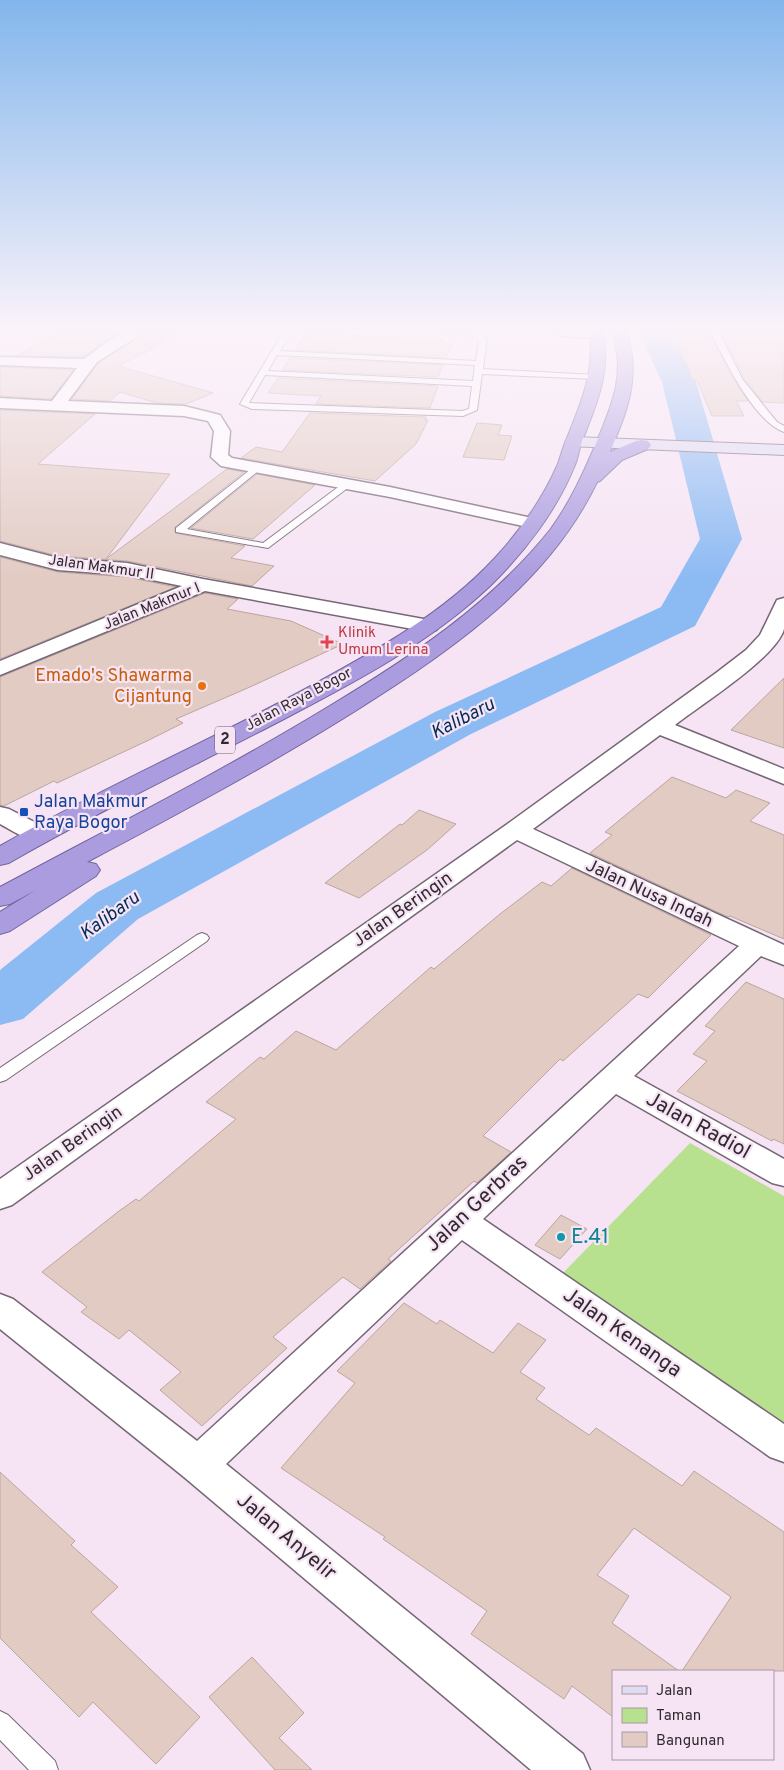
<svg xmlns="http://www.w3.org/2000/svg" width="784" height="1770" viewBox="0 0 784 1770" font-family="Overpass,sans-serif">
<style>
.green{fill:#b7e08f}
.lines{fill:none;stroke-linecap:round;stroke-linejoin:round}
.river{fill:#8cbaf3;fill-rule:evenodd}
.building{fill:#e2cbc3;stroke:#bca59e}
.service-casing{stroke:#766775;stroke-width:2}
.minor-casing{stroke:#766775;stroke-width:3}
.secondary-casing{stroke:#766775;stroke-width:2}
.trunk-casing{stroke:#72649d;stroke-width:2}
.service{fill:#fff;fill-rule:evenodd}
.minor{fill:#fff;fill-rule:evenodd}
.secondary{fill:#e0daf3;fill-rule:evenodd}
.trunk{fill:#ab9cdf;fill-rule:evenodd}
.health-dot{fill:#e0444e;stroke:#f6e4f4;stroke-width:2}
.food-dot{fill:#e8710a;stroke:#f6e4f4;stroke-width:2}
.transit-dot{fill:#1a4fb4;stroke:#f6e4f4;stroke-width:2}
.culture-dot{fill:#0f9aa8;stroke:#f6e4f4;stroke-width:2}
.labels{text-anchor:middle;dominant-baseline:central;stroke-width:4.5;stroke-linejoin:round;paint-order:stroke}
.far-street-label{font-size:15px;fill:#302a30;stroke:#f6e4f4}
.far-health-label{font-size:15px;fill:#be3a42;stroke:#f6e4f4;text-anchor:start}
.shield{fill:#f6e4f4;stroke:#6b626b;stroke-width:1}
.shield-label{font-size:16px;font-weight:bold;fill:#302a30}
.food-label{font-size:18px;fill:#c56008;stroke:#f6e4f4;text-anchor:end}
.transit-label{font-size:18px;fill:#164399;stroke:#f6e4f4;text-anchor:start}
.street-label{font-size:18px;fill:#302a30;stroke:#f6e4f4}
.water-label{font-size:19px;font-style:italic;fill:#022b57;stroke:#f6e4f4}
.near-street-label{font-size:21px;fill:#302a30;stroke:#f6e4f4}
.near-culture-label{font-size:21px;fill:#0d838f;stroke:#f6e4f4;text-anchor:start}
</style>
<rect width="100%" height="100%" fill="#f6e4f4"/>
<polygon class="green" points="690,1143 784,1196 784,1423 558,1278"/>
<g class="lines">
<polygon class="river" points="638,331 670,331 696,382 742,539 695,626 471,734 138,919 23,1019 0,1025 0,970 96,893 435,712 661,607 700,539 662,382"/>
</g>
<g class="building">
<polygon points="59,331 124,331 106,340 83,357 16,356"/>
<polygon points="148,331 183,331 149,349 152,349 118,366 213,393 186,404 157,403 120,392 110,401 72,399 98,363"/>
<polygon points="674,331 708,331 730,373 748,401 736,401 744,416 712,416 697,380 692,380 686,362 684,362"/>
<polygon points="720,331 784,331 784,403 763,402 745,379"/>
<polygon points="306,333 443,340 442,343 452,344 446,358 295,350"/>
<polygon points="290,358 443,365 438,377 282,370"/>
<polygon points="0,367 73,370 51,399 0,396"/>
<polygon points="278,378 438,386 430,408 316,404 321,396 268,393"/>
<polygon points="0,410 95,414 38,464 170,474 106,559 227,469 244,472 175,527 175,533 245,546 231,558 274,566 252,586 127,561 58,556 0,541"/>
<polygon points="310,413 426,417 425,420 428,420 416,444 375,481 241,458 256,447 282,452"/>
<polygon points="477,423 502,425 498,435 512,436 504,460 463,457"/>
<polygon points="257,474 315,485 253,539 191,528"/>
<polygon points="0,557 58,572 127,577 176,587 0,659"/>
<polygon points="205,593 238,599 227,609 291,621 343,644 250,687 176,719 183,723 149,740 57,783 54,781 4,806 0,805 0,677"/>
<polygon points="784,678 784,748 731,730"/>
<polygon points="672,777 726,798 736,790 770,803 750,821 784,835 784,939 730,916 728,917 590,853 612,835 605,832"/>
<polygon points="419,810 456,824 427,850 359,898 325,883 400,824 402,825"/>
<polygon points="572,868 711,935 648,998 638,994 563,1061 560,1059 483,1136 511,1152 477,1183 474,1181 388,1259 391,1261 360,1289 343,1277 273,1337 287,1348 202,1426 160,1390 181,1372 129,1330 119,1339 81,1312 87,1307 42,1272 119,1211 136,1199 139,1201 236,1119 206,1102 260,1057 264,1059 296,1031 336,1050 431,967 434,969 500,914 542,882 551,886"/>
<polygon points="746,982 784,999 784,1144 773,1139 772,1141 677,1091 707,1061 693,1054 715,1031 705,1026"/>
<polygon points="561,1215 587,1229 560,1259 535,1245"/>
<polygon points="404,1303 437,1324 440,1320 493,1353 518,1323 546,1340 520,1372 545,1388 536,1399 589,1435 596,1428 682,1486 694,1471 784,1532 784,1671 682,1671 731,1597 634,1528 597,1575 629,1596 612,1623 679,1671 613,1671 613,1717 572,1686 564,1699 471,1634 487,1611 383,1539 385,1537 281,1468 355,1383 337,1371"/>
<polygon points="0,1472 75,1541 71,1545 118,1587 91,1612 200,1717 156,1764 93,1702 79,1717 0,1638"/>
<polygon points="252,1657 304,1713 279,1738 312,1770 275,1770 209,1697"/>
</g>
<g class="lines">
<defs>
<g id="service">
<path d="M284,331H292L280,351L476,361L479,339L465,334L439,333L435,331H470L487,338L483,369L596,375L600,377L596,379L482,374L477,410L463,416L252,409L240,404ZM277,355L475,365L473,381L268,371ZM265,375L472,386L469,409L462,411L249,403Z"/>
<path d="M710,331H718L743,380L777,422L784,426V432C754,422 724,358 710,331Z"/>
<polygon points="255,466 259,469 258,471 187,529 263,543 345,482 348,481 353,484 268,548 176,532 176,528"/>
<polygon points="202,933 207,935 209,938 207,941 6,1080 0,1082 0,1068 197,935"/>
<polygon points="0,1711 8,1715 55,1761 58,1770 29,1770 0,1740"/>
</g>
<g id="minor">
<polygon points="128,331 146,331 97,362 68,401 184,406 220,415 230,431 228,455 232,458 390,487 532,518 538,519 541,523 538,527 532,528 390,497 221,466 211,457 214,431 208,421 184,416 0,408 0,398 52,401 77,368 0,365 0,357 84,359 107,342"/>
<path d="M553,331H602L603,333C598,340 558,338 553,331Z"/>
<polygon points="0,543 58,558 127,563 203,579 429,620 436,622 439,626 436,630 429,632 205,591 0,675 0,661 182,586 127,575 58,570 0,555"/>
<path d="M784,598C784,607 784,620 784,629C777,657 699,706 675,725L784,769V784L660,735L533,829L784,945V965L761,956L634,1076L784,1159V1186L772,1183L616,1094L483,1219L784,1424V1462L770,1457L462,1240L226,1464L583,1754L590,1770H531L184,1477L0,1329V1294L13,1299L197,1441L739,946L517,840L12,1205L0,1209V1179L506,825L716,673L746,650L760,635L777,600Z"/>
<path d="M0,807L9,809L48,829L52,834L48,839C30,844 15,832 0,824Z"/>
</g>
<polygon id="secondary" points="574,437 784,445 784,455 568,446 565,442 568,438"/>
<g id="trunk">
<path d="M589,331H603C611,371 597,404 582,441C579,449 578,458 575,465C557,510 524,553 490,586C431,642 355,682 284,719C192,767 99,811 9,863L0,865V846C100,789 205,743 307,688C373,652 442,615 494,559C519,532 542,500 557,466C560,459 562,450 565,443C580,405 596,372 589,331Z"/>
<path d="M612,331H626C642,376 627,411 610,452L636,441L642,440L648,441L651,445L648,449L622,460L600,481L597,482C546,589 441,657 344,718C260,770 174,816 87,862L96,864L100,870L96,876L10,931L0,934V912L36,890L10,904L0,906V887C110,828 221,772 328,707C409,658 490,605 550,530C570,503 584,472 597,441C613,403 626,372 612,331Z"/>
</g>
</defs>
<use href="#service" class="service-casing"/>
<use href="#minor" class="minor-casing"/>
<use href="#secondary" class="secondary-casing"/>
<use href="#trunk" class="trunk-casing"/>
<use href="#service" class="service"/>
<use href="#minor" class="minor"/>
<use href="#secondary" class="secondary"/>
<use href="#trunk" class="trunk"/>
</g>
<linearGradient id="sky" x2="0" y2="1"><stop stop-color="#83b6ec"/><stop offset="0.57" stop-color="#fbf3fa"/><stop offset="1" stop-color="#fbf3fa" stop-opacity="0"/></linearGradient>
<rect width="784" height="579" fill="url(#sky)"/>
<path class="health-dot" d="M324.5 634.5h5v5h5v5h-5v5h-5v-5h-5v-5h5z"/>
<circle class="food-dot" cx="202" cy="686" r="5"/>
<rect class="transit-dot" x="19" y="807" width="10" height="10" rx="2.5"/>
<circle class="culture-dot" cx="561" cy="1237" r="5"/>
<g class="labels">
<g class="far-street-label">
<text transform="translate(101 568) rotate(8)">Jalan Makmur II</text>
<text transform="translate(152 607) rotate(-22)">Jalan Makmur I</text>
<text transform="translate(299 700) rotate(-28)">Jalan Raya Bogor</text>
</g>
<g class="far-health-label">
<text x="338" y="633">Klinik<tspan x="338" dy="17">Umum Lerina</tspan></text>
</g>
<rect class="shield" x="215" y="726.5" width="20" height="27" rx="4"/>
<g class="shield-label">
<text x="225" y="740">2</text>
</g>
<g class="food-label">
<text x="192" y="676">Emado's Shawarma<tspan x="192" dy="21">Cijantung</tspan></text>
</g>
<g class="transit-label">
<text x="34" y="802">Jalan Makmur<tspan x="34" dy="21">Raya Bogor</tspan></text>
</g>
<g class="street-label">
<text transform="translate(649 894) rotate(25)">Jalan Nusa Indah</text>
<text transform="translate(403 910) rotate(-35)">Jalan Beringin</text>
<text transform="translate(73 1144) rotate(-35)">Jalan Beringin</text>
</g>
<g class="water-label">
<text transform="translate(463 719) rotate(-27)">Kalibaru</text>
<text transform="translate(110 916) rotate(-36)">Kalibaru</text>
</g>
<g class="near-street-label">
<text transform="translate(698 1126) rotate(29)">Jalan Radiol</text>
<text transform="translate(477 1204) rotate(-43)">Jalan Gerbras</text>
<text transform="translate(622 1333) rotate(35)">Jalan Kenanga</text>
<text transform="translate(286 1537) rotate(40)">Jalan Anyelir</text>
</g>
<g class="near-culture-label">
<text x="571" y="1237">E.41</text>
</g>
</g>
<rect x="612" y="1670" width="162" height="90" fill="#f6e4f4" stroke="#a79aa6"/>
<rect x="622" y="1686" width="25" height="8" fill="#e0daf3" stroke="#a79aa6"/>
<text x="656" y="1695" font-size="15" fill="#302a30">Jalan</text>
<rect x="622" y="1708" width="25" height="15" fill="#b7e08f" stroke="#a79aa6"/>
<text x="656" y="1720" font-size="15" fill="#302a30">Taman</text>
<rect x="622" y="1732" width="25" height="15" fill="#e2cbc3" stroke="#a79aa6"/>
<text x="656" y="1745" font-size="15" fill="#302a30">Bangunan</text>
</svg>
